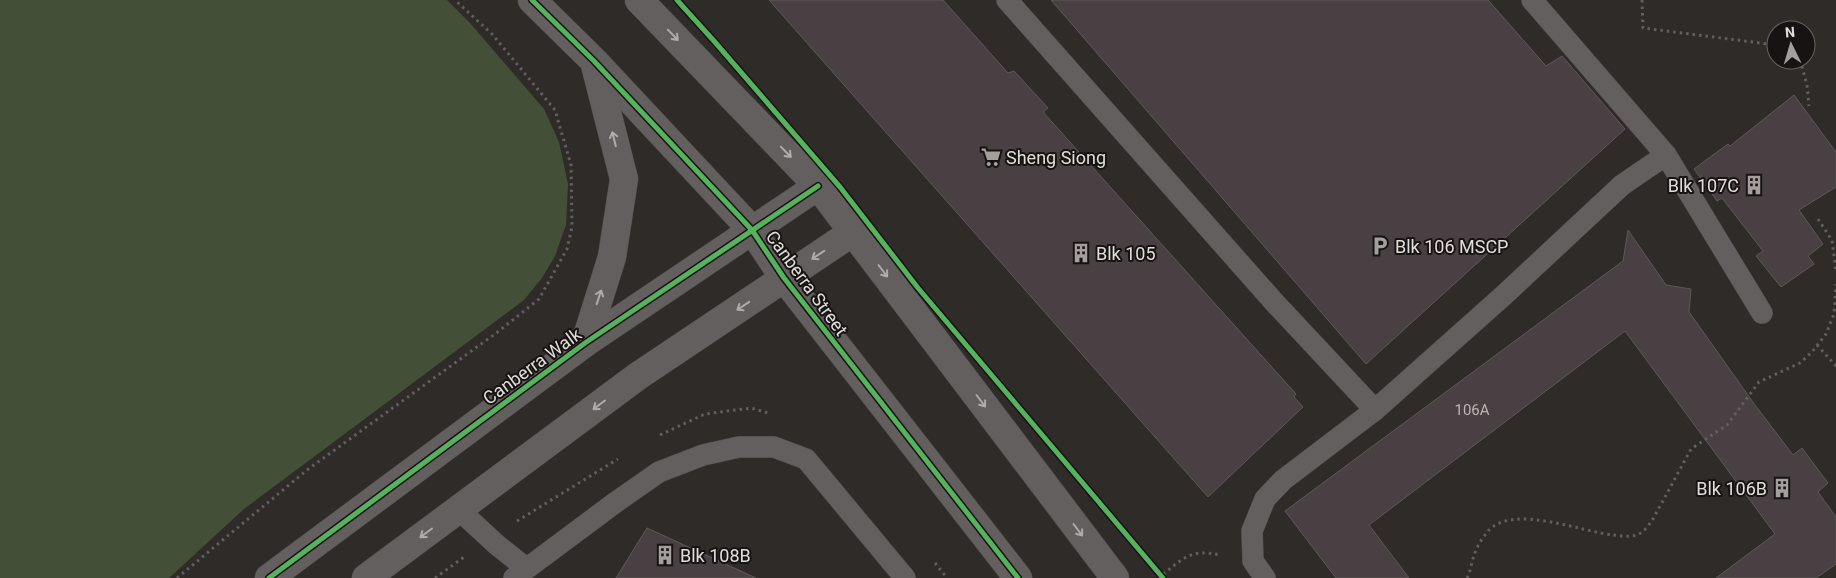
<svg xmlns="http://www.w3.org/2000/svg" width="1836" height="578" viewBox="0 0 1836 578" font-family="Roboto,sans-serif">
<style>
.green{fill:#434f36}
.building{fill:#484043;stroke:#5c5959}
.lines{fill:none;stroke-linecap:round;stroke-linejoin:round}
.lane-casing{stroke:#4b4847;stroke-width:22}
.street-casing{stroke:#4b4847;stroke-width:29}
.path{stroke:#615f5e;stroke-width:3;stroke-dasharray:2.5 4;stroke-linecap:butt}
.lane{stroke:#625f5e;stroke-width:21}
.street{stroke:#625f5e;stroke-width:28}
.cycleway-casing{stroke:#161312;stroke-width:8}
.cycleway{stroke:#56b35d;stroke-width:5}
.oneway{stroke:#aeaba9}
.labels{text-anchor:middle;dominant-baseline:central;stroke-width:4;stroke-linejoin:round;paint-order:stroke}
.number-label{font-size:15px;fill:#bbb6b5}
.poi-label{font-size:18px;fill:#e1dddb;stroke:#161312;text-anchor:start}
.street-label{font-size:18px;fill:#e1dddb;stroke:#161312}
</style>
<rect width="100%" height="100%" fill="#2f2b29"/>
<polygon class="green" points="0,0 447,0 470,23 544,109 559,142 568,184 566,225 555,256 542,278 524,300 244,509 169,578 0,578"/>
<g class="building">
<polygon points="769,0 943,0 1008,73 1014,71 1048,108 1043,112 1296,394 1294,397 1303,407 1208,497"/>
<polygon points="1051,0 1488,0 1546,66 1562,56 1625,129 1366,364"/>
<polygon points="1794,95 1836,152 1836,187 1799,210 1823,244 1808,256 1814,264 1781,287 1756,256 1763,251 1722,198 1717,201 1694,169 1728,144 1730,146"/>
<polygon points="1628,230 1666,285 1691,289 1689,312 1755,405 1793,455 1802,448 1828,483 1818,492 1836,517 1836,564 1816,578 1716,578 1775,534 1625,331 1369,525 1409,578 1336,578 1285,511 1623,261"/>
<polygon points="647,528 756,578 616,578"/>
</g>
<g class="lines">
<defs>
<g id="lane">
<polyline points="1007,0 1274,302 1375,410"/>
<polyline points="1532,0 1666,155 1762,313"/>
<polyline points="458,509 497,545 526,568"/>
<polyline points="514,578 616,502 659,472 703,455 739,447 774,447 806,459 905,578"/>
<polyline points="1265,578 1253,561 1252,531 1265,499 1283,480 1375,410 1503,296 1622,185 1666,155"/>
</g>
<g id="street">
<polyline points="532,0 594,61 752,230 784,278 1018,578"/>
<polyline points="639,0 818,186 1115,578"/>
<polyline points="585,343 612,257 624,179 595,65"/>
<polyline points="269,578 585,343 818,186"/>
<polyline points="366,578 638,376 853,232"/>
</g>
</defs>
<use href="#lane" class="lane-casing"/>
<use href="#street" class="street-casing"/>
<g class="path">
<polyline points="1642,0 1643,28 1776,45"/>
<polyline points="1781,25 1784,30"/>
<polyline points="1800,60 1807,85 1809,106"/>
<polyline points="1818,219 1832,240 1836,273"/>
<polyline points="1817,345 1836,366"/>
<polyline points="660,435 705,414 751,408 768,413"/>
<polyline points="517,521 618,459"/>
<polyline points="935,563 947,578"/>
<polyline points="177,578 307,470 499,331 539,299 567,249 572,227 571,165 555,110 492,34 455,0"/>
<polyline points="435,578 464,557"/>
<path d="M1158,578C1183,560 1187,548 1221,555"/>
<path d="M1467,578C1471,571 1471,563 1474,556C1476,547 1483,537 1489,530C1515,504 1581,532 1614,535C1622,536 1629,537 1637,535C1644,532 1649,525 1653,519L1691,449L1727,425L1759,382L1800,363L1812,352L1826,334L1834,314L1836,284"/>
</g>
<use href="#lane" class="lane"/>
<use href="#street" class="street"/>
<defs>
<g id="cycleway">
<polyline points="532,0 594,61 752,230 784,278 1018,578"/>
<polyline points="677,0 714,41 840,187 918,288 1163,578"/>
<polyline points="269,578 585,343 818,186"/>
</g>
</defs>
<use href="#cycleway" class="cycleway-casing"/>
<use href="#cycleway" class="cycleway"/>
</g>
<defs><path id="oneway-shaft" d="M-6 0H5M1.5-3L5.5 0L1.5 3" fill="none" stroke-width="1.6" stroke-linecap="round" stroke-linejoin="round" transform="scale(1.25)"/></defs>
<g class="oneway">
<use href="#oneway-shaft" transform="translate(673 35) rotate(46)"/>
<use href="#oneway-shaft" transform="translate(614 139) rotate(-104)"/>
<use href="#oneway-shaft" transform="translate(786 152) rotate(46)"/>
<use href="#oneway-shaft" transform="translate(818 255) rotate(146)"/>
<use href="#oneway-shaft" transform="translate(883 271) rotate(53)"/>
<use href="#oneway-shaft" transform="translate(599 297) rotate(-72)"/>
<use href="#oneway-shaft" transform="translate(743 306) rotate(146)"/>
<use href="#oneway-shaft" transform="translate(981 401) rotate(53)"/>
<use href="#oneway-shaft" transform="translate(599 405) rotate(143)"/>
<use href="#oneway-shaft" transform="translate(1078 530) rotate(53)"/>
<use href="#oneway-shaft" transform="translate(426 533) rotate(143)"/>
</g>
<defs>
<symbol id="supermarket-bare" viewBox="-9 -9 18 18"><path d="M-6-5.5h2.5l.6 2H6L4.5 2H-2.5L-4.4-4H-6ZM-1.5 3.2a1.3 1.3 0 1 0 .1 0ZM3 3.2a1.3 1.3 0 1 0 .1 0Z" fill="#a39f9d" stroke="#161312" stroke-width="2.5" paint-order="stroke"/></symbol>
<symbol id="building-bare" viewBox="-9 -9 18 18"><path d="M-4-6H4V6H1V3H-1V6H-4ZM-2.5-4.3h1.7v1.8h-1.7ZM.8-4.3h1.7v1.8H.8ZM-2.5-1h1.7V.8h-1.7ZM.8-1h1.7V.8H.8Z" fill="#a39f9d" stroke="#161312" stroke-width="2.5" paint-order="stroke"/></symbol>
<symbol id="parking-bare" viewBox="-9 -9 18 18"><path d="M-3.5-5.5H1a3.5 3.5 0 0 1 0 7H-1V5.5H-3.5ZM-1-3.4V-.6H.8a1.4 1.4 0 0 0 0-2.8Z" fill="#a39f9d" stroke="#161312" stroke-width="2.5" paint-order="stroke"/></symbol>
</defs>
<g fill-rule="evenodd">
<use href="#supermarket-bare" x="977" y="143" width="28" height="28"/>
<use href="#building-bare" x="1740" y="171" width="28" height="28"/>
<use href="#parking-bare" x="1366" y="232" width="28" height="28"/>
<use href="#building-bare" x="1067" y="239" width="28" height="28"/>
<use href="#building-bare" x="1768" y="474" width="28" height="28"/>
<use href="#building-bare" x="651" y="541" width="28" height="28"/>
</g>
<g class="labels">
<g class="number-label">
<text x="1472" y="410">106A</text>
</g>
<g class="poi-label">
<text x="1006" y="157">Sheng Siong</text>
<text x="1739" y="185" text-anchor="end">Blk 107C</text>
<text x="1395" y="246">Blk 106 MSCP</text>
<text x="1096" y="253">Blk 105</text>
<text x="1767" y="488" text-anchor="end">Blk 106B</text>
<text x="680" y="555">Blk 108B</text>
</g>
<g class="street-label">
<text transform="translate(807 283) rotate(54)">Canberra Street</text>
<text transform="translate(532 366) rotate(-36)">Canberra Walk</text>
</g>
</g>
<g transform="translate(1791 45) rotate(355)"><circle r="24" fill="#161312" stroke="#676462"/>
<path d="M0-4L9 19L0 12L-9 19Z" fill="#a39f9d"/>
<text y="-8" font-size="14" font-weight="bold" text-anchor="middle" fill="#e1dddb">N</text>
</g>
</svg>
